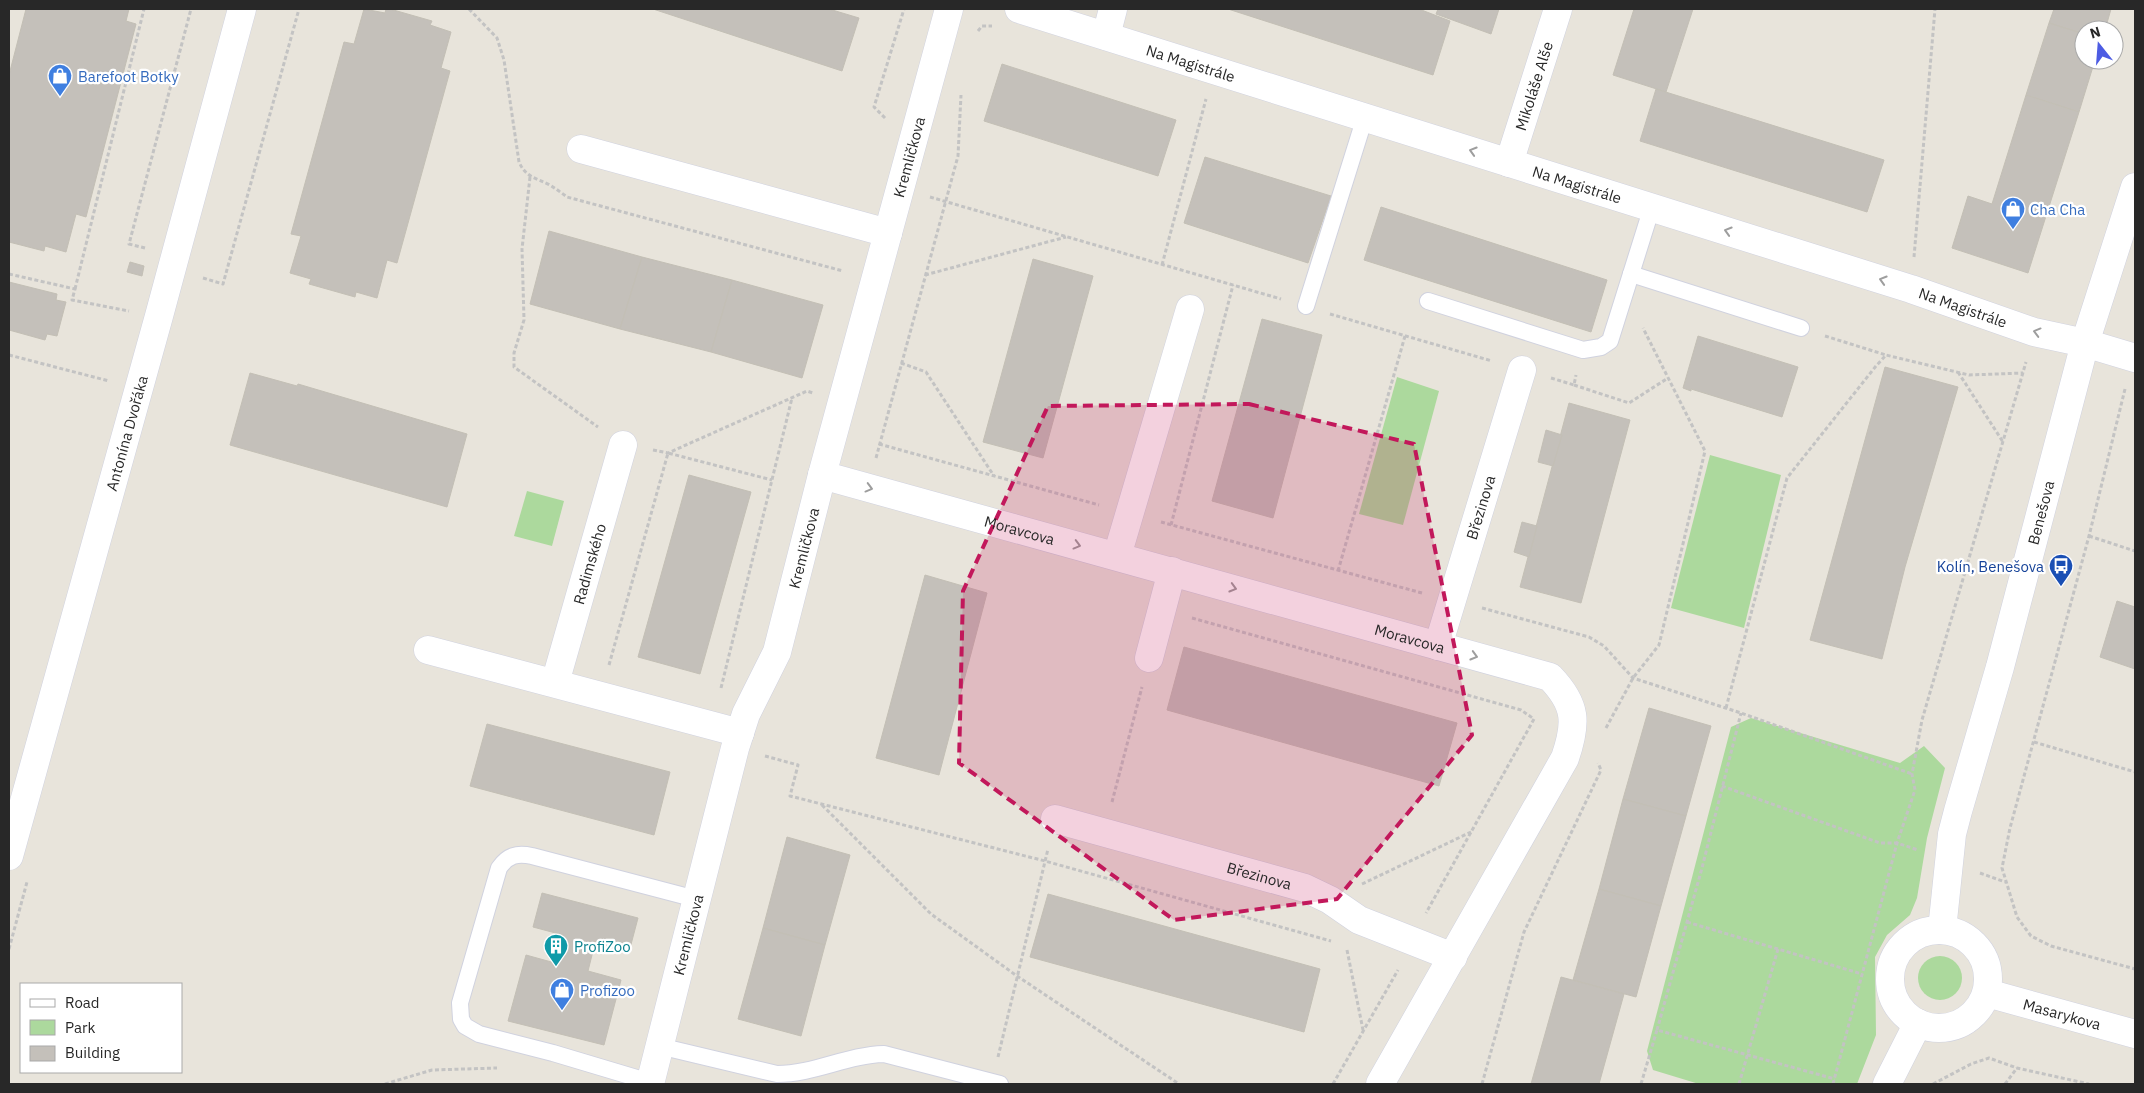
<svg xmlns="http://www.w3.org/2000/svg" width="2144" height="1093" viewBox="0 0 2144 1093" font-family="'IBM Plex Sans',sans-serif">
<style>
.green{fill:#acd99d}
.building{fill:#c4c0ba;stroke:#c3bfb5}
.lines{fill:none;stroke-linecap:round;stroke-linejoin:round}
.service-casing{stroke:#d0d2df;stroke-width:18}
.minor-casing{stroke:#d0d2df;stroke-width:29}
.tertiary-casing{stroke:#d0d2df;stroke-width:29}
.path{stroke:#c3c3c3;stroke-width:3;stroke-dasharray:4 2.5;stroke-linecap:butt}
.service{stroke:#fff;stroke-width:16}
.minor{stroke:#fff;stroke-width:28}
.tertiary{stroke:#fff;stroke-width:28}
.oneway{stroke:#9e9e9e}
.marked{fill:#c2185b;fill-opacity:0.2;stroke:#c2185b;stroke-width:4;stroke-dasharray:10 6;stroke-linejoin:round}
.labels{text-anchor:middle;dominant-baseline:central;stroke-width:4.5;stroke-linejoin:round;paint-order:stroke}
.street-label{font-size:15px;fill:#282828;stroke:#fff}
.shop-label{font-size:15px;fill:#366cbe;stroke:#fff;text-anchor:start}
.transit-label{font-size:15px;fill:#164399;stroke:#fff;text-anchor:end}
.culture-label{font-size:15px;fill:#0d838f;stroke:#fff;text-anchor:start}
</style>
<rect width="100%" height="100%" fill="#e8e4db"/>
<g class="green">
<polygon points="1397,377 1439,391 1403,525 1359,514"/>
<polygon points="1710,455 1781,475 1744,628 1671,608"/>
<polygon points="527,491 564,501 552,546 514,536"/>
<polygon points="1751,718 1900,763 1924,746 1945,768 1927,838 1917,898 1910,915 1887,935 1875,957 1876,1035 1857,1084 1699,1084 1653,1070 1647,1051 1731,727"/>
<circle cx="1940" cy="978" r="22"/>
</g>
<g class="building">
<polygon points="26,9 129,9 126,21 136,24 86,217 76,214 66,252 45,246 44,251 9,242 9,75"/>
<polygon points="364,9 385,13 386,9 390,9 432,21 430,25 451,32 441,68 450,71 397,263 387,260 377,298 356,292 355,297 309,284 311,279 290,273 301,236 291,234 344,42 354,44"/>
<polygon points="653,9 829,9 859,18 842,71"/>
<polygon points="1228,9 1419,9 1450,21 1433,75"/>
<polygon points="1438,9 1499,9 1491,34 1436,14"/>
<polygon points="1634,9 1693,9 1666,92 1613,75"/>
<polygon points="2054,9 2111,9 2105,30 2084,30 2084,34 2049,23"/>
<polygon points="2049,23 2084,34 2084,60 2095,60 2079,112 2026,95"/>
<polygon points="1002,64 1176,120 1158,176 984,121"/>
<polygon points="1656,89 1884,160 1867,212 1640,141"/>
<polygon points="2026,95 2079,112 2028,273 1952,248 1968,196 1992,204"/>
<polygon points="1205,157 1331,196 1308,263 1184,223"/>
<polygon points="1381,207 1607,280 1591,332 1364,260"/>
<polygon points="549,231 642,257 620,329 530,304"/>
<polygon points="642,257 732,280 711,352 620,329"/>
<polygon points="1033,259 1093,276 1043,458 983,442"/>
<polygon points="130,262 144,266 142,276 127,272"/>
<polygon points="732,280 823,305 802,378 711,352"/>
<polygon points="9,282 57,294 56,300 66,302 57,336 47,334 45,340 9,330"/>
<polygon points="1262,319 1322,335 1273,518 1212,501"/>
<polygon points="1698,336 1798,367 1782,417 1691,389 1691,391 1683,388"/>
<polygon points="1885,367 1958,387 1905,567 1882,659 1810,640"/>
<polygon points="250,373 297,386 298,384 467,434 447,507 230,445"/>
<polygon points="1569,403 1630,420 1581,603 1520,587"/>
<polygon points="1546,430 1562,435 1553,466 1538,462"/>
<polygon points="689,475 751,492 700,674 638,657"/>
<polygon points="1522,522 1537,526 1529,557 1514,552"/>
<polygon points="925,575 987,593 939,775 876,758"/>
<polygon points="2117,601 2135,607 2135,669 2100,657"/>
<polygon points="1184,647 1457,723 1439,786 1167,710"/>
<polygon points="1649,708 1711,726 1686,816 1623,799"/>
<polygon points="487,724 670,772 654,835 470,786"/>
<polygon points="1623,799 1686,816 1661,906 1599,889"/>
<polygon points="787,837 850,855 825,945 763,928"/>
<polygon points="1599,889 1661,906 1636,997 1573,980"/>
<polygon points="542,893 638,918 629,952 595,943 588,971 621,980 604,1045 508,1021 526,955 555,963 563,935 533,927"/>
<polygon points="1048,894 1320,969 1304,1032 1030,957"/>
<polygon points="763,928 825,945 801,1036 738,1019"/>
<polygon points="1561,977 1624,994 1599,1084 1531,1084"/>
</g>
<g class="lines">
<defs>
<g id="service">
<polyline points="1631,274 1801,328"/>
<polyline points="1428,301 1583,350 1601,347 1610,341 1652,207"/>
<polyline points="1306,306 1365,117"/>
<path d="M659,1046L777,1074C814,1074 847,1055 884,1054L1000,1084"/>
<path d="M650,1082L553,1053L479,1034L465,1026L461,1019L460,1003L499,868C508,855 517,853 532,856L696,899"/>
</g>
<g id="minor">
<path id="s1" d="M1019,9L1911,289L2034,332L2085,343L2135,358"/>
<polyline points="1106,36 1113,9"/>
<polyline points="581,149 888,233"/>
<path id="s2" d="M1509,163L1558,9"/>
<path id="s3" d="M822,475L1550,677C1577,705 1577,723 1565,758L1380,1084"/>
<polyline points="1117,556 1190,309"/>
<path id="s4" d="M1438,646L1522,370"/>
<polyline points="428,650 740,733"/>
<polyline points="1149,658 1172,571"/>
<path id="s5" d="M555,683L623,445"/>
<path id="s6" d="M1055,819L1305,888L1330,900L1359,920L1453,957"/>
<path id="s7" d="M9,856L159,316L242,9"/>
<path id="s8" d="M1987,993L2135,1034"/>
<path id="s9" d="M650,1084L735,748L746,714L777,652L822,475L949,9"/>
</g>
<g id="tertiary">
<circle cx="1939" cy="979" r="49"/>
<path id="s10" d="M1942,930L1952,834L1958,811L2000,667L2085,343L2135,187"/>
<polyline points="1887,1084 1918,1023"/>
</g>
</defs>
<use href="#service" class="service-casing"/>
<use href="#minor" class="minor-casing"/>
<use href="#tertiary" class="tertiary-casing"/>
<g class="path">
<path d="M469,9L497,38L504,60L519,162C526,178 537,178 550,185C556,189 562,193 567,197L843,271"/>
<polyline points="978,31 982,26 992,26"/>
<polyline points="885,118 874,107 904,9"/>
<polyline points="530,177 522,249 524,320 514,353 514,367 598,427"/>
<polyline points="930,197 1281,299"/>
<polyline points="145,248 129,244 191,9"/>
<polyline points="1914,257 1935,9"/>
<polyline points="1162,265 1206,99"/>
<polyline points="9,274 75,289 72,300 129,311"/>
<polyline points="925,275 1066,237"/>
<polyline points="203,278 223,284 299,9"/>
<polyline points="75,289 144,9"/>
<polyline points="1330,314 1492,361"/>
<polyline points="1825,336 1886,355"/>
<polyline points="9,355 109,381"/>
<polyline points="901,363 926,372 994,476"/>
<polyline points="1958,372 2003,442"/>
<polyline points="1551,378 1574,385 1576,375"/>
<polyline points="1574,385 1629,403 1668,378"/>
<polyline points="2125,389 2089,536 2010,828 2002,868 2017,917 2031,936 2051,946 2135,969"/>
<polyline points="879,444 1099,505"/>
<polyline points="653,450 668,453 807,391 813,393"/>
<polyline points="876,458 958,156 961,95"/>
<polyline points="1161,522 1422,593"/>
<polyline points="1171,525 1233,285"/>
<polyline points="2089,536 2135,551"/>
<polyline points="1338,571 1405,336"/>
<polyline points="1482,608 1589,637 1604,646 1633,678 1741,713 1912,774"/>
<polyline points="1192,618 1521,710 1534,719 1426,913"/>
<polyline points="609,665 668,453 772,480"/>
<polyline points="721,688 792,398"/>
<polyline points="1726,708 1787,478 1876,366 1886,355 1969,375 2023,373"/>
<polyline points="1606,728 1633,678 1659,645 1705,451 1643,328"/>
<polyline points="2034,742 2135,772"/>
<polyline points="765,756 798,765 790,796 1045,861 1331,941"/>
<polyline points="1722,786 1880,843 1897,843 1918,850"/>
<polyline points="1112,802 1142,687"/>
<polyline points="822,805 931,914 1017,976 1179,1084"/>
<polyline points="1980,873 2005,882"/>
<polyline points="1362,884 1471,832"/>
<polyline points="1687,922 1862,974"/>
<polyline points="9,949 27,882"/>
<polyline points="1347,950 1363,1030"/>
<polyline points="1657,1030 1702,868 1741,713"/>
<polyline points="998,1057 1048,849"/>
<polyline points="385,1084 432,1070 497,1068"/>
<polyline points="1333,1084 1398,970"/>
<polyline points="1482,1084 1524,932 1601,770 1598,763"/>
<polyline points="1641,1084 1657,1030 1835,1079"/>
<polyline points="1739,1084 1778,949"/>
<polyline points="1833,1084 1897,843 1915,790 1912,774 1922,720 2026,362"/>
<polyline points="1933,1084 1971,1064 1989,1058 2017,1068 2089,1084"/>
<polyline points="2005,1084 2017,1068"/>
</g>
<use href="#service" class="service"/>
<use href="#minor" class="minor"/>
<use href="#tertiary" class="tertiary"/>
</g>
<defs><path id="oneway-chevron" d="M-2-3.5L2.5 0L-2 3.5" fill="none" stroke-width="1.6" stroke-linecap="round" stroke-linejoin="round" transform="scale(1.25)"/></defs>
<g class="oneway">
<use href="#oneway-chevron" transform="translate(1473 151) rotate(-163)"/>
<use href="#oneway-chevron" transform="translate(1728 231) rotate(-163)"/>
<use href="#oneway-chevron" transform="translate(1883 280) rotate(-163)"/>
<use href="#oneway-chevron" transform="translate(2037 332) rotate(-165)"/>
<use href="#oneway-chevron" transform="translate(869 488) rotate(15)"/>
<use href="#oneway-chevron" transform="translate(1077 545) rotate(15)"/>
<use href="#oneway-chevron" transform="translate(1233 588) rotate(16)"/>
<use href="#oneway-chevron" transform="translate(1474 656) rotate(16)"/>
</g>
<path class="marked" d="M1249,404L1414,444L1472,735L1337,899L1174,920L959,763L963,591L1048,406Z"/>
<defs>
<symbol id="shop-pin" viewBox="-11 -11 22 30"><path d="M0 17L-7.5 6A9.5 9.5 0 1 1 7.5 6Z" fill="#3f7fe0" stroke="#fff"/><path d="M-5-2.5h2.3a2.7 3.5 0 0 1 5.4 0H5L5.5 6h-11ZM-1.5-2.5h3a1.5 2.3 0 0 0-3 0Z" fill="#fff"/></symbol>
<symbol id="bus-pin" viewBox="-11 -11 22 30"><path d="M0 17L-7.5 6A9.5 9.5 0 1 1 7.5 6Z" fill="#1a4fb4" stroke="#fff"/><path d="M-5-6H5V4H4V6H2V4H-2V6H-4V4H-5ZM-3.5-4V0h7V-4ZM-3.5 1.2v1.5H-2V1.2ZM2 1.2v1.5H3.5V1.2Z" fill="#fff"/></symbol>
<symbol id="building-pin" viewBox="-11 -11 22 30"><path d="M0 17L-7.5 6A9.5 9.5 0 1 1 7.5 6Z" fill="#0f9aa8" stroke="#fff"/><path d="M-4-6H4V6H1V3H-1V6H-4ZM-2.5-4.3h1.7v1.8h-1.7ZM.8-4.3h1.7v1.8H.8ZM-2.5-1h1.7V.8h-1.7ZM.8-1h1.7V.8H.8Z" fill="#fff"/></symbol>
</defs>
<g fill-rule="evenodd">
<use href="#shop-pin" x="46" y="62" width="28" height="38"/>
<use href="#shop-pin" x="1999" y="195" width="28" height="38"/>
<use href="#bus-pin" x="2047" y="552" width="28" height="38"/>
<use href="#building-pin" x="542" y="932" width="28" height="38"/>
<use href="#shop-pin" x="548" y="976" width="28" height="38"/>
</g>
<g class="labels">
<g class="street-label">
<text stroke="none"><textPath href="#s1" startOffset="180">Na Magistrále</textPath></text>
<text stroke="none"><textPath href="#s2" startOffset="81">Mikoláše Alše</textPath></text>
<text stroke="none"><textPath href="#s9" startOffset="964">Kremličkova</textPath></text>
<text stroke="none"><textPath href="#s1" startOffset="585">Na Magistrále</textPath></text>
<text stroke="none"><textPath href="#s1" startOffset="990">Na Magistrále</textPath></text>
<text stroke="none"><textPath href="#s7" startOffset="439">Antonína Dvořáka</textPath></text>
<text stroke="none"><textPath href="#s4" startOffset="145">Březinova</textPath></text>
<text stroke="none"><textPath href="#s10" startOffset="430">Benešova</textPath></text>
<text stroke="none"><textPath href="#s3" startOffset="205">Moravcova</textPath></text>
<text stroke="none"><textPath href="#s9" startOffset="559">Kremličkova</textPath></text>
<text stroke="none"><textPath href="#s5" startOffset="124">Radimského</textPath></text>
<text stroke="none"><textPath href="#s3" startOffset="610">Moravcova</textPath></text>
<text stroke="none"><textPath href="#s6" startOffset="212">Březinova</textPath></text>
<text stroke="none"><textPath href="#s9" startOffset="154">Kremličkova</textPath></text>
<text stroke="none"><textPath href="#s8" startOffset="78">Masarykova</textPath></text>
</g>
<g class="shop-label">
<text x="78" y="76">Barefoot Botky</text>
<text x="2030" y="209">Cha Cha</text>
<text x="580" y="990">Profizoo</text>
</g>
<g class="transit-label">
<text x="2044" y="566">Kolín, Benešova</text>
</g>
<g class="culture-label">
<text x="574" y="946">ProfiZoo</text>
</g>
</g>
<rect width="2144" height="1093" fill="none" stroke="#282828" stroke-width="20"/>
<rect x="20" y="983" width="162" height="90" fill="#ffffff" stroke="#a9a9a9"/>
<rect x="30" y="999" width="25" height="8" fill="#ffffff" stroke="#a9a9a9"/>
<text x="65" y="1008" font-size="15" fill="#282828">Road</text>
<rect x="30" y="1020" width="25" height="15" fill="#acd99d" stroke="#a9a9a9"/>
<text x="65" y="1033" font-size="15" fill="#282828">Park</text>
<rect x="30" y="1046" width="25" height="15" fill="#c4c0ba" stroke="#a9a9a9"/>
<text x="65" y="1058" font-size="15" fill="#282828">Building</text>
<g transform="translate(2099 45) rotate(343)"><circle r="24" fill="#ffffff" stroke="#a9a9a9"/>
<path d="M0-4L9 19L0 12L-9 19Z" fill="#4d5ce3"/>
<text y="-8" font-size="14" font-weight="bold" text-anchor="middle" fill="#282828">N</text>
</g>
</svg>
